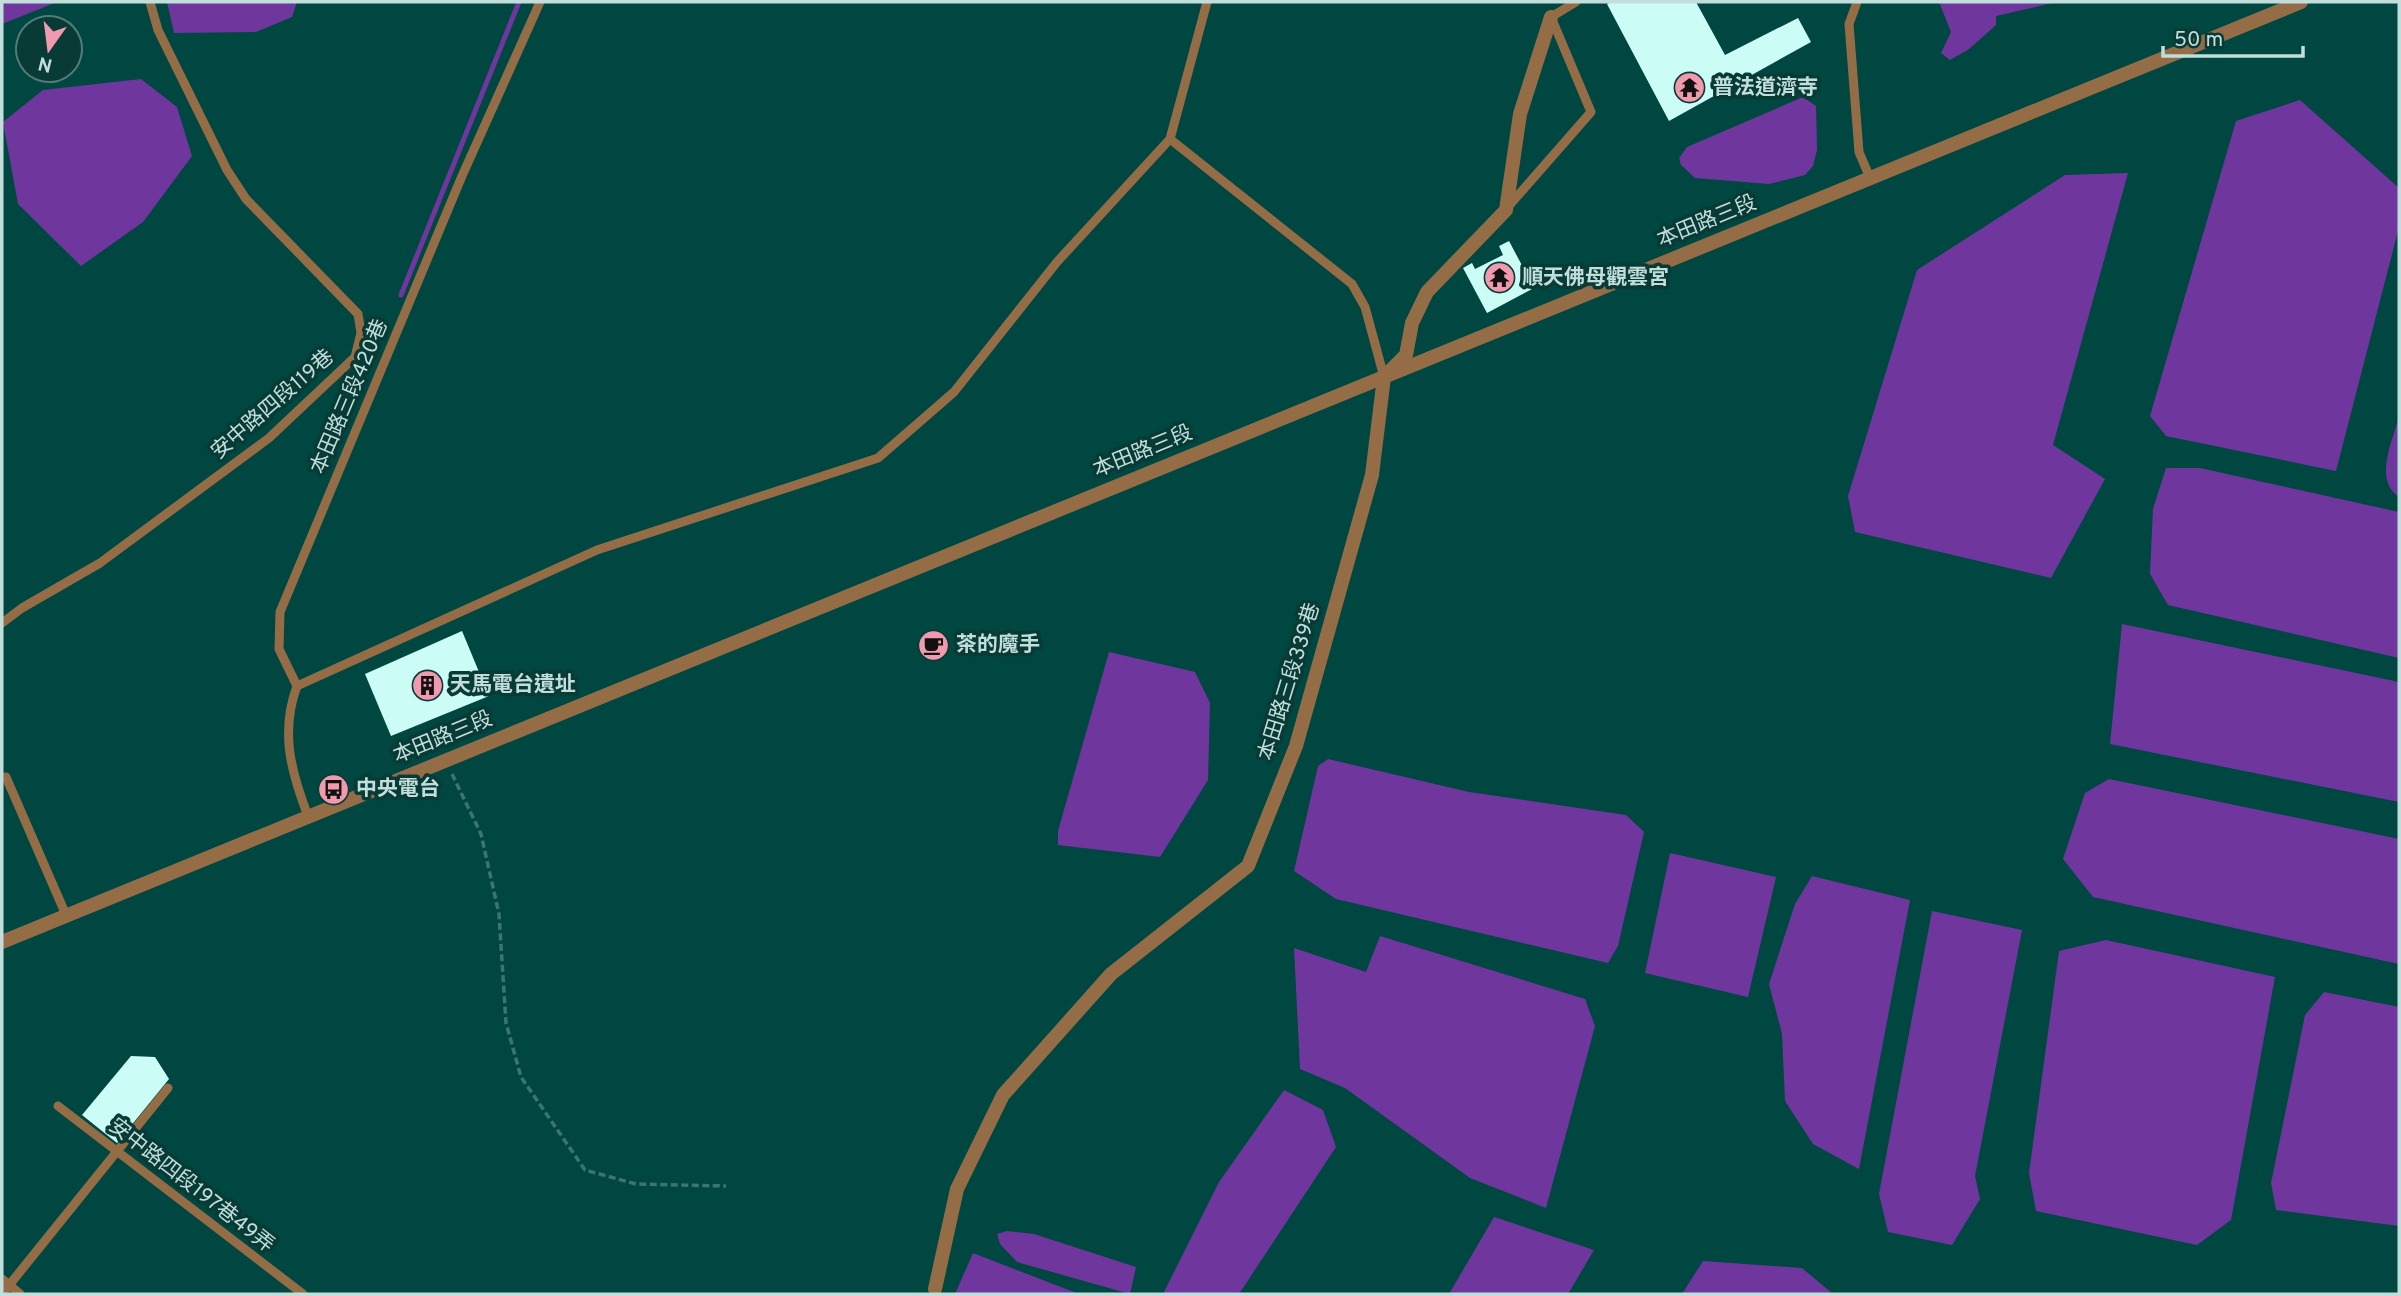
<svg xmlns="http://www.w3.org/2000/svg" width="2401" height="1296" viewBox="0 0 2401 1296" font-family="Overpass,'Noto Sans TC',sans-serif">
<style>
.water{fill:#6f369e}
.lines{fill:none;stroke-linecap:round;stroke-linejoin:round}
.stream{stroke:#6f369e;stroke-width:5}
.building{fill:#cbfdf6}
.path{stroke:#3b7570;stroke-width:3.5;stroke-dasharray:7 3.5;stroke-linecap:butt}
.service{stroke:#946d46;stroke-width:9}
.minor{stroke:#946d46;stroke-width:14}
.tertiary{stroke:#946d46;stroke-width:14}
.labels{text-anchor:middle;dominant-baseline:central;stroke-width:7;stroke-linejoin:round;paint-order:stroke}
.poi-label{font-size:21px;font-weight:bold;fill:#c1deda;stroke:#093b36;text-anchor:start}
.street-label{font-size:21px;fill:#c1deda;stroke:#093b36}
</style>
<rect width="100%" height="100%" fill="#004742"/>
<g class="water">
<polygon points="2,2 57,2 2,24"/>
<polygon points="167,2 297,2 292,17 256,32 174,33"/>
<polygon points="1939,2 2057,2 1996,16 1996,25 1969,49 1950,60 1941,53 1951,32"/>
<polygon points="141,79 177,107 192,156 143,222 81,266 18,204 3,122 43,90"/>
<polygon points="1803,97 1816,106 1817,150 1813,166 1805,175 1769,184 1695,178 1681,165 1679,158 1687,147"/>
<polygon points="2300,100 2399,188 2399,227 2336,471 2166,436 2150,416 2236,121"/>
<polygon points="2128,173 2053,445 2105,479 2051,578 1855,532 1848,496 1917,270 2065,175"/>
<path d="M2399,416V497C2373,479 2393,441 2399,416Z"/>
<polygon points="2166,468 2200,468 2399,512 2399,658 2168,605 2150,574 2153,509"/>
<polygon points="2122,624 2399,682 2399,802 2110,744"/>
<polygon points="1109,652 1195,672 1210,703 1208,780 1160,857 1058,845 1058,831"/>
<polygon points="1328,759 1469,792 1626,815 1644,832 1618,946 1608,963 1336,899 1294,871 1318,766"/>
<polygon points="2109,779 2399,839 2399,964 2093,897 2063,859 2085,793"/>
<polygon points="1670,853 1776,877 1748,997 1645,973"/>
<polygon points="1812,876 1910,900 1859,1169 1813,1144 1785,1101 1782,1034 1769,984 1795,904"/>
<polygon points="1932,911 2022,930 1975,1176 1980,1199 1952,1245 1888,1232 1879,1194"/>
<polygon points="1380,936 1585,999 1595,1026 1546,1208 1470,1178 1345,1088 1300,1069 1294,948 1366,972"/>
<polygon points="2106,940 2275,977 2231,1220 2197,1245 2036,1211 2029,1173 2059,951"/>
<polygon points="2324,992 2399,1007 2399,1226 2276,1210 2271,1183 2305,1015"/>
<polygon points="1284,1090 1323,1110 1336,1147 1239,1294 1163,1294 1219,1182"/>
<polygon points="1494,1217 1594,1250 1568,1294 1449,1294"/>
<polygon points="1007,1231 1034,1234 1136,1267 1130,1294 1017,1262 1000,1244 997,1234"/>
<polygon points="973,1253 1079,1294 955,1294"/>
<polygon points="1703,1261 1802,1268 1833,1294 1682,1294"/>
</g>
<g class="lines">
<polyline class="stream" points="401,295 519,2"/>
</g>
<g class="building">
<polygon points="1611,2 1696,2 1725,55 1798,18 1811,42 1669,121 1607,4"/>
<polygon points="1509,241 1534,288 1487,313 1463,268 1472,263 1475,269 1503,255 1499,246"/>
<polygon points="462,631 489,696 391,736 365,674"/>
<polygon points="131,1056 155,1057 169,1079 117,1143 82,1115"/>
</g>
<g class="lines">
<polyline class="path" points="452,774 481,834 499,914 506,1023 521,1077 585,1170 636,1184 726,1186"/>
<g class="service">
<polyline points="1857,2 1849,24 1859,152 1870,178"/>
<polyline points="1170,139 1207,2"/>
<polyline points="1507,208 1591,112 1551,17 1576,2"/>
<polyline points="2,623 22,608 100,563 269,438 355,357 361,333 358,314 246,199 227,170 158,30 150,2"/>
<polyline points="297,686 597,550 878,458 954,392 1057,262 1170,139 1352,284 1365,307 1384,377"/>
<polyline points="6,777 66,915"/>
<path d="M308,816C291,772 280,732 297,686L279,649L280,612L462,176L540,2"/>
<polyline points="58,1106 303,1294"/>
<polyline points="2,1279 20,1294"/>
<polyline points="2,1294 168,1088"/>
</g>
<polyline class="minor" points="935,1289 957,1189 1003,1095 1111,974 1248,866 1296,746 1372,475 1384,377 1406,355 1412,323 1427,292 1506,210 1520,114 1551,17"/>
<polyline class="tertiary" points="2,942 2301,2"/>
</g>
<defs>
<symbol id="temple-disc" viewBox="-11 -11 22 22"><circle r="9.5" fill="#f29aad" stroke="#093b36"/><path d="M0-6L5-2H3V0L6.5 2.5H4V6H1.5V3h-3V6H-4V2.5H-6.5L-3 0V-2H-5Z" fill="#111"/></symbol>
<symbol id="cafe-disc" viewBox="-11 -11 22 22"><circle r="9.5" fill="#f29aad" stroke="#093b36"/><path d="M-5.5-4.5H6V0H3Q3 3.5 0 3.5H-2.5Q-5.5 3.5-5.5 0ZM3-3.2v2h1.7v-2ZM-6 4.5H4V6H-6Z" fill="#111"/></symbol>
<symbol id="building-disc" viewBox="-11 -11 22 22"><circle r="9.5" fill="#f29aad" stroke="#093b36"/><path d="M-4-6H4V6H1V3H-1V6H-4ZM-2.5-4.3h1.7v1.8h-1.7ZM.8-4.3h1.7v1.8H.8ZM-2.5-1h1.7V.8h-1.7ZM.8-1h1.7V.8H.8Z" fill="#111"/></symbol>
<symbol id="bus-disc" viewBox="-11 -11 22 22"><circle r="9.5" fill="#f29aad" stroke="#093b36"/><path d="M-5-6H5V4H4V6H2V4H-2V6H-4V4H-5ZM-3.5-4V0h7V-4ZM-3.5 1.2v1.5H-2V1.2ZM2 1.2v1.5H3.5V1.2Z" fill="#111"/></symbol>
</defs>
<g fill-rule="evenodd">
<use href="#temple-disc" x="1672" y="70" width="35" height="35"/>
<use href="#temple-disc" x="1482" y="260" width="35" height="35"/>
<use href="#cafe-disc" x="916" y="628" width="35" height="35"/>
<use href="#building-disc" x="410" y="668" width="35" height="35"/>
<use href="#bus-disc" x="316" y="772" width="35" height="35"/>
</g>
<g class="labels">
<g class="poi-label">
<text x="1713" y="88">普法道濟寺</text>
<text x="1522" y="278">順天佛母觀雲宮</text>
<text x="956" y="645">茶的魔手</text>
<text x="450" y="685">天馬電台遺址</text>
<text x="356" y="789">中央電台</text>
</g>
<g class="street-label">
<text transform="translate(1707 222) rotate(-22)">本田路三段</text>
<text transform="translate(350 397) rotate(-67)">本田路三段420巷</text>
<text transform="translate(273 405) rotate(-41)">安中路四段119巷</text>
<text transform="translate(1143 452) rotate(-22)">本田路三段</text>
<text transform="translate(1290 682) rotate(-73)">本田路三段339巷</text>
<text transform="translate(443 738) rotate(-22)">本田路三段</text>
<text transform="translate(191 1186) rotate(38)">安中路四段197巷49弄</text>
</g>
</g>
<rect width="2401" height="1296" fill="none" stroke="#c1deda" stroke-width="7"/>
<g transform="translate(49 49) rotate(194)"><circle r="33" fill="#093b36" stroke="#537c78" stroke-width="2"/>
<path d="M0-5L12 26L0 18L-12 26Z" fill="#f29aad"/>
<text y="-10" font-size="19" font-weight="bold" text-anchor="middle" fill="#c1deda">N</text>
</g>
<path d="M2163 46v10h140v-10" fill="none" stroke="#c1deda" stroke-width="3.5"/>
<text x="2174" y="46" font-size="21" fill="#c1deda" stroke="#093b36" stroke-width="5" paint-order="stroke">50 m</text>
</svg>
